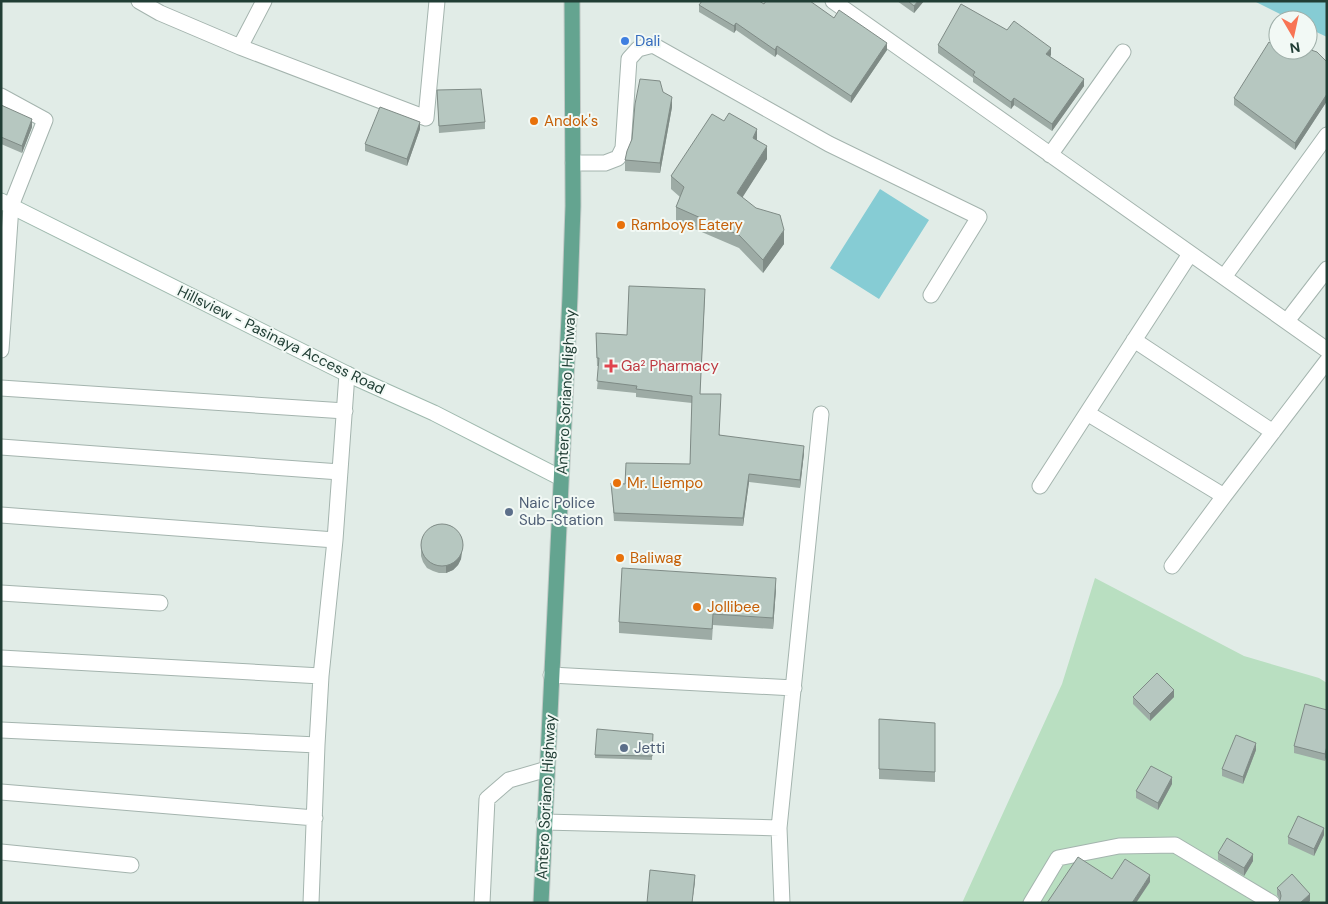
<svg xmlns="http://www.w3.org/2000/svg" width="1328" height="904" viewBox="0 0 1328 904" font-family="'DM Sans',sans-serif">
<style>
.green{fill:#b9dfc1}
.water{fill:#86ccd4}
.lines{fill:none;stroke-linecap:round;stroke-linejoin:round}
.street-casing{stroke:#a4b4ae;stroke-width:17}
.secondary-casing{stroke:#9fb9ae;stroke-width:17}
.primary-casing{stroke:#c1c9c6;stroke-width:17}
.street{stroke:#fff;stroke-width:15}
.secondary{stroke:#fff;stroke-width:15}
.primary{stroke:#64a490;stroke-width:15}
.wall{fill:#9daba5}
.shaded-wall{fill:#7f8b86}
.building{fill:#b6c7c0;stroke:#7f8b86}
.shop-dot{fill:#3f7fe0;stroke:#f2f9f5;stroke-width:2}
.food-dot{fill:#e8710a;stroke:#f2f9f5;stroke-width:2}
.health-dot{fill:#e0444e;stroke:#f2f9f5;stroke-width:2}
.service-dot{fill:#5c6f8a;stroke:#f2f9f5;stroke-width:2}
.labels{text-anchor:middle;stroke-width:4;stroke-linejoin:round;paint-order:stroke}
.shop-label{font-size:15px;fill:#366cbe;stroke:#f2f9f5;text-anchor:start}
.food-label{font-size:15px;fill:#c56008;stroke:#f2f9f5;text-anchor:start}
.street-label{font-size:15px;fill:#213e35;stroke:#f2f9f5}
.health-label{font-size:15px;fill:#be3a42;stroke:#f2f9f5;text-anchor:start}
.service-label{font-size:15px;fill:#4e5e75;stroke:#f2f9f5;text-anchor:start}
</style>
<rect width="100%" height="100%" fill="#e1ece7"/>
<path class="green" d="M1095,578L1244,656L1319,678L1327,683V903H962L1062,684Z"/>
<path class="water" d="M1254,1H1327V37L1308,28V20H1292Z
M880,189L929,220L879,299L830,268Z"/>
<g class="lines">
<defs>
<path id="street" d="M139,1L160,13L240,47L426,118L437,1
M833,1L1327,350
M240,47L264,1
M1,96L45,120L11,206L1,350
M1050,155L1123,52
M573,163H605L618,158L623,148L629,59L638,49L653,45L829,144L979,217L931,295
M1190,254L1087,413L1224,496L1327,361
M1224,277L1327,135
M1287,321L1327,269
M1134,340L1273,432
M1,388L345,411
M1,447L340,472
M1040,486L1087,413
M1,515L335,540
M1172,566L1224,496
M1,593L160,603
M1,658L321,676
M551,675L794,688
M1,730L317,745
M1,792L315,818
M544,822L779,828L782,903
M779,828L821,414
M1,852L131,865
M311,903L317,745L321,676L335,540L347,374
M482,903L487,799L509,780L547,769
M1031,903L1058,858L1119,846L1175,845L1272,903"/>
<path id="secondary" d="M1,201L347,374L434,413L561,478"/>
<path id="primary" d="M541,903L570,296L573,206L572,1"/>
</defs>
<use href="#street" class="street-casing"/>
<use href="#secondary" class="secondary-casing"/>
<use href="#primary" class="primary-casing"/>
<use href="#street" class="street"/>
<use href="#secondary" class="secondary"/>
<use href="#primary" class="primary"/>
</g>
<path class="wall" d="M897,1H924L914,13Z
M764,4L834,18L887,50L851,103L777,54L775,57L736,30L734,33L699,12V5Z
M938,45L1051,55L1050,56L1084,86L1052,131L1014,105L1011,109L973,82V78L938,53Z
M1285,56L1327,62V101L1295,150L1234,105V98Z
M437,90L485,122V129L439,133Z
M663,92L672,107L660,173L625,171V160Z
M1,105L32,127L22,153L1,144Z
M724,121L757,140L767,159L742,197L784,244L763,273L739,248L676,221V207L680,197L671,189V176Z
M420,129L407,166L365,151V144Z
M705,297L700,394L720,435L804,453L800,488L749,482L743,526L614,521L611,483L625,484L690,464L692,403L636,397V393L597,389L599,366H597L596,333L627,335Z
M421,542L462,553L461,559L458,565L453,570L446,573H439L433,571L427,568L423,562L421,556Z
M776,589L773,629L713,625L712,640L619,633V622Z
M1133,697H1174L1150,721L1133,704Z
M1327,710L1325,761L1294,753V746Z
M879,719L935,723V782L879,779Z
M653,734L652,760L595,758V755Z
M1256,750L1243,784L1222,776V769Z
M1172,784L1158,810L1136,798V791Z
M1324,835L1314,856L1288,844V837Z
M1218,853L1253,861L1244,876L1218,860Z
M1277,888L1310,901L1280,900L1277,895Z"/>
<path class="shaded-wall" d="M918,1H924L914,13V6Z
M736,23V30L734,33V26Z
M887,43V50L851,103V96Z
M777,46V54L775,57V50Z
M1051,48V55L1046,61V54Z
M1084,79V86L1052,131V124Z
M1327,94V101L1295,150V143Z
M672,97V107L660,173V163Z
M1014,98V105L1011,109V102Z
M32,119V127L22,153V146Z
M420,122V129L407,166V159Z
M757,129V143L753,138Z
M767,146V159L737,206V193Z
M784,230V244L763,273V260Z
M804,446V453L800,488V480Z
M749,474V482L743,526V518Z
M462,546L461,559L458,565L453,570L446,573V566Z
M776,578V589L773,629V618Z
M1174,690V697L1150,721V714Z
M1256,743V750L1243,784V777Z
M1327,746V754L1325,761V754Z
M1172,777V784L1158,810V803Z
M1324,828V835L1314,856V849Z
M1253,854V861L1244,876V868Z
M695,875V882L692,903Z
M1150,875V882L1136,903H1132Z
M1310,894V901L1308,903H1300Z"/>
<path class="building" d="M702,1H759L764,4L766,1H810L834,18L839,10L887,43L851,96L777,46L775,50L736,23L734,26L699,5Z
M908,1H918L914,6Z
M961,4L1007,30L1014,21L1051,48L1046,54L1084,79L1052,124L1014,98L1011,102L973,75L975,72L938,45Z
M1269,42L1285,56L1289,50H1308V49L1317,52L1327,62V94L1295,143L1234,98Z
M640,79L660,81L663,92L672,97L660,163L625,160L627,151L632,139L635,104Z
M481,89L485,122L439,126L437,90Z
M1,105L32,119L22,146L1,137Z
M380,107L420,122L407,159L365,144Z
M729,113L757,129L753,138L767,146L737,193L756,208L780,215L784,230L763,260L739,235L676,207L684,187L671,176L712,114L724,121Z
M629,286L705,289L700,394H721L719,435L804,446L800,480L749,474L743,518L614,513L611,483L625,484L626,463L690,464L692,396L636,389L637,386L597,381L599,358H597L596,333L627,335Z
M421 545a21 21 0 1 1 42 0a21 21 0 1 1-42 0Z
M622,568L776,578L773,618L713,614L712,629L619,622Z
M1157,673L1174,690L1150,714L1133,697Z
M1305,704L1327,710V746L1325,754L1294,746Z
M879,719L935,723V772L879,769Z
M597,729L653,734L652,756L595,755Z
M1236,735L1256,743L1243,777L1222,769Z
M1151,766L1172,777L1158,803L1136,791Z
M1298,816L1324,828L1314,849L1288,837Z
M1227,838L1253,854L1244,868L1218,853Z
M1078,857L1112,879L1125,859L1150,875L1132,903H1047Z
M650,870L695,875L692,903H647Z
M1292,874L1310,894L1300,903H1278L1280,900L1281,896L1280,891L1277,888Z"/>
<circle class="shop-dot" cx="625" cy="41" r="5"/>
<g class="food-dot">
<circle cx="534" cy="121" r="5"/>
<circle cx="621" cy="225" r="5"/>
<circle cx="617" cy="483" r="5"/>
<circle cx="620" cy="558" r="5"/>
<circle cx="697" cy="607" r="5"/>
</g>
<path class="health-dot" d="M608.5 358.5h5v5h5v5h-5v5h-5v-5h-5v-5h5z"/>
<g class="service-dot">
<circle cx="509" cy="512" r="5"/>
<circle cx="624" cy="748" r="5"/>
</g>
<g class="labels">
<g class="shop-label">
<text x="635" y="46">Dali</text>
</g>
<g class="food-label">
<text x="544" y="126">Andok's</text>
<text x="631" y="230">Ramboys Eatery</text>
<text x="627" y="488">Mr. Liempo</text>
<text x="630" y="563">Baliwag</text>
<text x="707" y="612">Jollibee</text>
</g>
<g class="street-label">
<text transform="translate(281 340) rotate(26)" y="5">Hillsview - Pasinaya Access Road</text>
<text transform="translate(566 392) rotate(-87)" y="5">Antero Soriano Highway</text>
<text transform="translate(546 797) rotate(-87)" y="5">Antero Soriano Highway</text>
</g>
<g class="health-label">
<text x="621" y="371">Ga² Pharmacy</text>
</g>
<g class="service-label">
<text x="519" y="508">Naic Police<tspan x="519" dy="17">Sub-Station</tspan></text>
<text x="634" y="753">Jetti</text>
</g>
</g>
<rect width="1328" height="904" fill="none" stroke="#213e35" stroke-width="5"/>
<g transform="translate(1293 35) rotate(171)"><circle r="24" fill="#f2f9f5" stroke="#9eaea8"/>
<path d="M0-4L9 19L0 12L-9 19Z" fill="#f87454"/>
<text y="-8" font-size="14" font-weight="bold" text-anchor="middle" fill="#213e35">N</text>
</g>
</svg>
